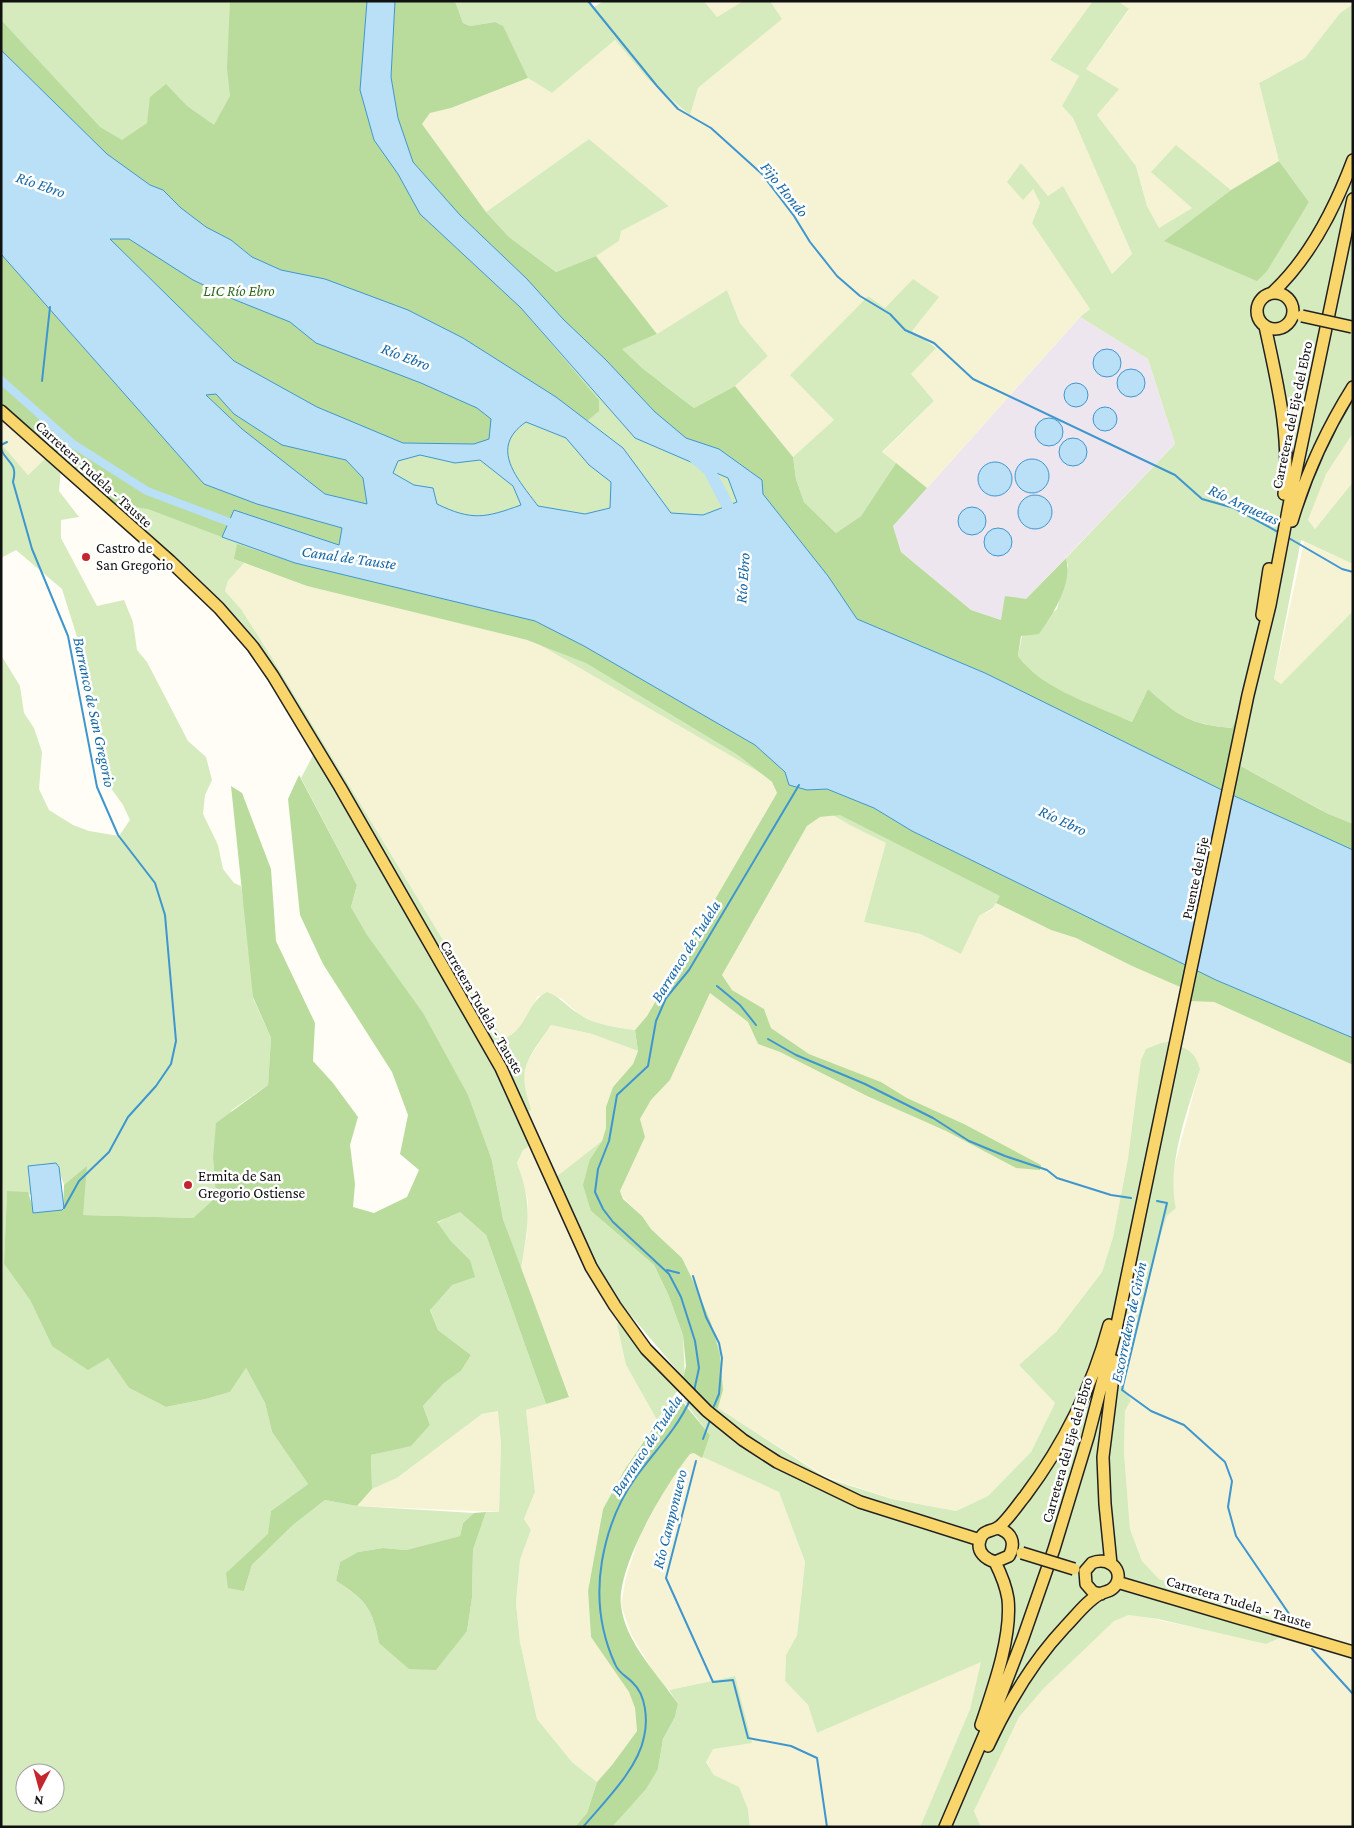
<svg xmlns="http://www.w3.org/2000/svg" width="1354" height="1828" viewBox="0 0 1354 1828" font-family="'Crimson Pro',serif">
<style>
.industrial{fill:#eee6ef}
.farmland{fill:#f6f3d4}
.green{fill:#d5ebbd;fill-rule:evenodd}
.forest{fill:#b9dc9c}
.water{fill:#b9e0f7;stroke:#3f96cf;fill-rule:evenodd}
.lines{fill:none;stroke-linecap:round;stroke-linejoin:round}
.stream{stroke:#3f96cf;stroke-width:2}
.canal{stroke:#b9e0f7;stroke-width:8}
.river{stroke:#b9e0f7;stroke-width:12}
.primary-casing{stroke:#222;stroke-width:14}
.primary{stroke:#f9d66b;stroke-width:11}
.primary-bridge-casing{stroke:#222;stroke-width:14;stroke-linecap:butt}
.primary-bridge{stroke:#f9d66b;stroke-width:11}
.poi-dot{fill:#c4262e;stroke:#fff;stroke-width:2}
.labels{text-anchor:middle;stroke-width:5;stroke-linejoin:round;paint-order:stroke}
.park-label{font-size:15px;font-style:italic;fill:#2f6b1f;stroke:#fff}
.street-label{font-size:15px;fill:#111;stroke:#fff}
.poi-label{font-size:15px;fill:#111;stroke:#fff;text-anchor:start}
.water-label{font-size:16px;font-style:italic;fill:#1768a6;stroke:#fff}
</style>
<rect width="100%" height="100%" fill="#fffdf5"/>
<path class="industrial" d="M1080,317L1148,359L1175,444L1026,599L1001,620L971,610L901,552L893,526Z"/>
<path class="farmland" d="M704,1H743L717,17Z
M770,1H1093L1050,60L1079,76L1062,106L1073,118L1132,254L1112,274L1063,187L1048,196L1020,163L1040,203L1032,223L1090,309L1080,317L927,488L882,453L934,401L910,374L912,331L938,297L885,308L868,296L791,374L835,421L793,457L735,386L768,356L740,323L727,290L657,334L596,256L619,241L620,231L669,206L589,139L486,212L422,124L430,113L451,108L528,78L552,93L615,40L647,78L698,88L781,19Z
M1118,1H1353V4L1340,13L1305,58L1259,83L1279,161L1231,190L1214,176L1192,208L1159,229L1147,206L1136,166L1097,115L1086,69L1129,10Z
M1,410L50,454L28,475L4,447L1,448Z
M1353,429V482L1315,529L1308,520L1322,479Z
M1304,542L1353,564V611L1281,684L1274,679Z
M244,563L307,586L527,640L586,663L738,755L772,782L777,793L647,1016L635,1030L598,1024L579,1014L561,998L538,996L515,1035L503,1039L272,658L241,609L225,591L228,581Z
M840,815L888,840L864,922L920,934L961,954L979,916L993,909L996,903L1051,930L1076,938L1132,966L1187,990L1188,1001L1214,1002L1353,1065V1827H981L974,1811L1017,1718L1031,1697L1113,1621L1131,1614L1266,1643L1284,1623L1221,1598L1159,1579L1142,1561L1130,1529L1124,1452L1125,1411L1131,1400L1123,1386L1161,1234L1167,1216L1176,1208L1172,1191L1174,1168L1200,1069L1128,1158L1113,1237L1102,1272L1056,1332L1019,1365L1055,1403L1031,1452L988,1496L956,1511L893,1499L826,1477L718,1408L723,1390L711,1323L697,1289L682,1258L651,1229L642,1216L623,1198L620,1191L645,1137L640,1119L651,1100L670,1080L710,993L748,1022L758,1044L780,1052L867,1096L946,1131L1016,1168L1000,1145L964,1124L907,1098L881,1082L809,1054L771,1028L764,1009L732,990L722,975L807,826L820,817Z
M551,1025L592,1034L638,1051L633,1064L613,1087L606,1107V1128L602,1141L552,1183L579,1245L626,1315V1365L657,1420L625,1469L603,1509L588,1591L591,1637L629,1692L635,1708L637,1731L612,1765L597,1782L572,1762L537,1719L520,1642L516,1603L520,1560L531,1530L524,1519L535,1492L526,1410L569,1396L521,1269L527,1234L528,1201L517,1163L523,1150L526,1093L523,1080L526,1063Z
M499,1411L501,1444L499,1512L357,1506L372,1489L397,1478L482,1414Z
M694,1453L779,1491L805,1562L797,1635L786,1655L785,1681L808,1705L817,1733L982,1661L970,1709L920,1827H750L748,1809L739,1788L714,1775L706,1761L712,1749L734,1676L669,1690L657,1678L631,1634L621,1605L626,1577L640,1535L670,1480L690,1454Z"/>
<path class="green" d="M1,1H416L415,130L489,226L624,348L657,334L727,290L740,323L768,356L735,386L694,408L659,381L911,629L1325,812L1239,765L1233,728C1191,725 1178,716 1148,689L1132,722C1095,705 1043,690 1018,656L1022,636L1057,609L1068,566L1066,558L1175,444L1148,359L1080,317L1090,309L1032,223L1040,203L1033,189L1023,200L1007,182L1021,163L1048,196L1063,186L1112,274L1132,254L1073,118L1062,106L1079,76L1050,60L1093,1H1118L1129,9L1086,69L1119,89L1097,115L1136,166L1147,206L1159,228L1192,208L1151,172L1176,145L1231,190L1165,241L1257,280L1309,202L1279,161L1259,83L1305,58L1340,13L1353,4V433L1326,474L1308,520L1315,529L1353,482V564L1301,540L1274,679L1281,684L1353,611V1061L999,898L993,908L979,916L961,954L920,934L864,922L886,843L850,825L530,639L234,559L244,563L228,581L225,591L241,609L272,658L503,1039C527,1031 526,1002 547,992C562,998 566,1006 579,1014C595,1025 615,1027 635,1030L638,1051L592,1034L551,1025C528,1060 516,1066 531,1109L525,1116L538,1140L523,1150L517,1163C533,1205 528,1226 521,1269L503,1219L492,1161L351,907L357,885L301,778L317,748L235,629L1,399Z
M455,1H590L594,7L604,1H704L717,17L743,1H770L782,19L698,88L690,115L647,78L615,40L552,93L528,78L502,26L495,22L470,26L463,23Z
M589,139L669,206L621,231L619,241L596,256L556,272L509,237L486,212Z
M913,279L939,297L912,331L936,348L911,374L934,401L882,452L896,463L861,516L836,533L804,502L796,479L793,457L834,420L790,375L868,296L885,308Z
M4,447L28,475L50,454L61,468L59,491L79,517L61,520V538L97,606L124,600L133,622L137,650L147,662L188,741L206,757L212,780L205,795L203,814L218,845L223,869L234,883L241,886L259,985L253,998L271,1038L268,1085L232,1110L213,1158L216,1197L193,1218L83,1215L66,1190L56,1163L32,1195L7,1191L4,1264L30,1300L52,1346L108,1358L129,1388L166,1407L206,1399L230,1392L246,1368L265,1403L272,1432L308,1484L271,1511L269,1534L227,1573L244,1591L252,1565L293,1525L325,1500L357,1506L474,1513L463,1523L460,1536L406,1550L383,1548L358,1552L340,1562L336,1581C366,1599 373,1610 379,1643L467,1631L472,1598L473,1550L486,1512H499L501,1444L498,1411L482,1414L397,1478L372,1489L371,1455L411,1445L430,1425L423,1406L444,1383L461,1371L471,1355L438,1330L430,1309L470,1260L451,1241L437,1223L459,1211L486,1235L546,1404L526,1410L535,1492L524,1519L531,1530L520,1560L516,1603L520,1642L537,1719L572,1762L597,1782L587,1813L575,1827H1V655L20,686L24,713L34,728L42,752L39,789L49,810L73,825L89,831L119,836L130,820L123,805L108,784L87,687L83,656L62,589L16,550L1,558V448ZM25,1773H55V1803H25Z
M1178,1040L1176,1045C1190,1049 1196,1055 1200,1069C1188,1110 1166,1166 1176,1208L1167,1216L1161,1234L1123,1386L1131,1400L1125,1411L1124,1452L1130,1529L1142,1561L1159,1579L1221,1598L1284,1623L1286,1635L1266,1644L1158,1619L1129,1615L1114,1621L1043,1689L1019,1717L974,1811L981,1827H920L970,1709L981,1662L817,1733L808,1705L785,1681L786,1655L797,1635L805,1562L779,1492L694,1453L710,1435L683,1400L707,1409L718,1408L826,1478L892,1499L956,1511L988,1496L1031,1452L1055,1403L1019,1365L1056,1332L1102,1272L1113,1237L1128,1158L1141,1060L1146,1049L1161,1043Z
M602,1141L590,1159L591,1211L654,1265L668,1294L683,1335L685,1380L657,1420L626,1365L617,1324L626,1315L658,1356L682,1376L623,1306L570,1220L551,1181Z
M735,1676L752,1743L713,1749L706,1762L714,1775L739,1787L748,1809L750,1827H612L658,1769L663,1739L675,1717L678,1704L669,1690Z"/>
<path class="forest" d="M230,1H367L360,90L374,140L398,174L420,214L521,308L599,400V411L587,421L556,397L463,338L408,310L325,279L281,270L252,257L231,240L206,227L181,208L163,190L150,185L107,154L1,50V20L100,127L122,140L147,123L150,97L166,84L187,106L214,125L230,96L227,68Z
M395,1H455L463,23L470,26L495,22L503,26L528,78L451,108L430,113L422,124L486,212L509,237L556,272L596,256L657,334L622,349L643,369L694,408L735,386L793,457L796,479L804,502L836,533L861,516L896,463L927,488L893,526L901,552L971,610L1001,620L1005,596L1026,599L1066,558C1073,584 1053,614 1039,634L1021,636L1018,656C1043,690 1094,704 1132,722L1148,689C1178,716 1191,725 1232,728L1237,717L1250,711L1239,765L1328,814L1353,824V850L1222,790L985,673L857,619L828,576L763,494L762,480L719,449L686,438L655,412L606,360L563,319L527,279L460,215L413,162L398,118L391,77Z
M1279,161L1309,202L1267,271L1257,281L1164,241L1231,190Z
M110,239H129L193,280L233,299L290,322L316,343L421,383L477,408L492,419L490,439L474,444L401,443L317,407L234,361Z
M1,254L204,484L257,504L342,528L340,545L234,510L222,537L148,509L103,502L1,410Z
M205,394H216L234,414L282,445L346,460L363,478L367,504L325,494L242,429Z
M237,544L295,563L535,621L584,646L755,745L807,790L827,789L874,808L912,831L1216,980L1353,1038V1065L1214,1002L1188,1001L1187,990L1132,966L1076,938L1051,930L996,903L1000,896L840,815L820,817L807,826L722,975L732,990L764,1009L771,1028L809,1054L881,1082L907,1098L964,1124L1041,1165L1040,1170L1016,1168L946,1131L867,1096L780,1052L758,1044L748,1022L710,993L670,1080L651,1100L640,1119L645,1137L620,1191L623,1199L642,1216L651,1229L682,1258L697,1289L711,1323L720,1354L723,1390L718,1408L708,1410L681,1388L686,1366L683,1335L668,1294L654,1265L591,1211L583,1185L590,1159L602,1141L606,1128V1107L613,1087L633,1064L638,1051L635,1030L647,1016L777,793L772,782L738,755L586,663L527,640L307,586L234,559Z
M299,775L357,885L351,907L367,935L423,1013L468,1095L492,1161L503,1219L569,1397L546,1404L486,1235L460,1212L437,1222L451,1241L470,1260L475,1277L452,1285L430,1310L438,1330L471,1355L461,1371L444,1383L423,1406L430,1425L411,1446L371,1455L372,1489L357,1506L325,1500L293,1525L252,1565L244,1591L228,1588L226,1573L268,1534L271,1511L308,1484L272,1432L265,1403L246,1368L230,1392L206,1399L166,1407L129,1388L108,1358L88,1370L52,1346L30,1300L4,1264L7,1191L28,1192L34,1211L63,1209L64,1185L87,1166L83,1215L193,1218L216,1197L213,1158L216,1123L268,1085L271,1038L253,997L231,786L242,793L271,869L276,941L315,1023L313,1061L333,1083L358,1117L350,1145L355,1184L353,1207L374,1213L407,1197L419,1170L400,1154L408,1115L392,1072L323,964L300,915L288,799Z
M676,1394L710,1435L702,1458L694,1453L690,1454C666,1484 616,1567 621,1606C626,1644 658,1674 678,1704L675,1717L663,1739L658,1769L646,1789L612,1827H575L587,1813L597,1782L612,1765L637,1731L635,1708L629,1692L591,1637L588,1591L603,1509L625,1469Z
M486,1512L473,1550L472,1598L467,1631L436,1670L409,1669L379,1643C373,1610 366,1599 336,1581L340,1562L358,1552L383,1548L406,1550L460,1536L463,1523L474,1513Z"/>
<path class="water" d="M367,1H395L391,77L398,118L413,162L460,215L527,279L563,319L606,360L655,412L686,438L719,449L762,480L763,494L828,576L857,619L985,673L1228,793L1353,850V1038L1216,980L912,831L874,808L827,789L807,790L789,785L785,772L755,745L584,646L535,621L295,563L222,537L234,510L339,545L342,528L257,504L204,484L1,254V50L107,154L150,185L163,190L181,208L206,227L231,240L252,257L281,270L325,279L408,310L463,338L556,397L623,448L671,513L703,515L737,502L728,478L635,438L521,308L420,214L398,174L374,140L360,90ZM110,239H129L193,280L233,299L290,322L316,343L421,383L477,408L491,419L489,439L474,444L403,443L317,407L234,361ZM216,394L234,414L282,445L346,460L363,478L367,504L325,494L242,429L206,395ZM526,422L566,438L589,465L611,482L610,508L585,514L538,506C518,479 488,448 526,422ZM420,455L455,463L480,460L513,486L521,505C485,518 472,521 437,504L433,488L414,485L393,473L398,461Z
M1093 363a14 14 0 1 1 28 0a14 14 0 1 1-28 0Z
M1117 383a14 14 0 1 1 28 0a14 14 0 1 1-28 0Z
M1064 395a12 12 0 1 1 24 0a12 12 0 1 1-24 0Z
M1093 419a12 12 0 1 1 24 0a12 12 0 1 1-24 0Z
M1035 432a14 14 0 1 1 28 0a14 14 0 1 1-28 0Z
M1059 452a14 14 0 1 1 28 0a14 14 0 1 1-28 0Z
M1015 476a17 17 0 1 1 34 0a17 17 0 1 1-34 0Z
M978 479a17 17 0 1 1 34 0a17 17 0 1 1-34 0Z
M1018 512a17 17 0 1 1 34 0a17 17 0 1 1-34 0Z
M958 521a14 14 0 1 1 28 0a14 14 0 1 1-28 0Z
M984 542a14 14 0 1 1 28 0a14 14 0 1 1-28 0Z
M56,1163L59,1167L64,1208L62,1210L33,1213L28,1166Z"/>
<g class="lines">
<path class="stream" d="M588,1L657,86L678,109L711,128L762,174L794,216L810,242L837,276L860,296L890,314L905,330L934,343L973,379L1175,475L1202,499L1234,508L1278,532
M42,381L50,307
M1,445L7,442
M1,449C7,464 18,462 13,482L32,549L68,636L97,787L118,835L155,883L165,915L176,1041L171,1064L156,1086L128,1117L109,1152L79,1181L64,1208
M1287,537L1342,569L1353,572
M717,986L740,1005L756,1025
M768,1039L796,1055L865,1084L933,1118L969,1141L1005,1156L1047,1170L1057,1178L1111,1195L1131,1198
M1157,1201L1167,1203L1122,1390L1151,1411L1184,1425L1225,1462L1232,1481L1228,1507L1236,1536L1296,1624
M667,1270L679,1273
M693,1276L706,1317L719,1343L722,1358L719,1394L714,1406
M694,1391L699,1368L695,1341L681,1297L669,1274L613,1222L603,1209L595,1192L598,1169L609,1141L617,1095L648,1066L656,1021L666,998L689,970L799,785
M703,1439L710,1420
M696,1461L666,1578L713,1682L733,1680L748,1738L791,1746L817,1758L827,1827
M1312,1649L1353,1694
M583,1827C604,1802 638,1769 644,1737C648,1720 646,1695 633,1683C627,1676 619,1674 615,1664C600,1631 596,1597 602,1561C607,1532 618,1502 636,1477C654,1452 677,1429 690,1400"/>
<path class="canal" d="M1,380L73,444L147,491L237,525"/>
<path class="river" d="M695,458L709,470L735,520"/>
<defs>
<path id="primary" d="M1272,293C1310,258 1335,208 1353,160
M1257 311a18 18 0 1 1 36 0a18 18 0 1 1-36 0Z
M1265,326C1277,382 1291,437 1284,494
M1,411L170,561L219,608L253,647L273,676L340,787L501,1068L591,1267L615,1306L646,1349L707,1411L743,1440L777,1462L860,1502L980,1540
M1292,521C1306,474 1326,430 1353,387
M1262,615L1269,569
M997,1528C1012,1532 1016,1543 1009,1556L995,1562C986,1559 976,1552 980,1540C983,1530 990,1532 997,1528C1005,1524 1019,1503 1025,1496C1064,1444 1092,1388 1109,1325
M1111,1564L1105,1504L1103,1457L1115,1361
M1117,1582L1353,1652
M981,1725C993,1689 1012,1637 1008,1599C1006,1586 1001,1574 995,1562
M988,1746C1008,1703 1032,1662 1065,1627C1075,1617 1089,1598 1102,1593C1109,1591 1113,1590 1117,1583C1123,1566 1105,1557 1092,1563L1085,1571L1086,1584L1093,1592L1101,1594
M945,1827L998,1703L1023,1638L1054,1549L1088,1437L1116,1329L1248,695L1270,605L1290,500L1353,199"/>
</defs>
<use href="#primary" class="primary-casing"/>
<use href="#primary" class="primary"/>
<defs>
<path id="primary-bridge" d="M1302,316L1352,327
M1022,1553L1074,1569"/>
</defs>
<use href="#primary-bridge" class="primary-bridge-casing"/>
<use href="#primary-bridge" class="primary-bridge"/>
</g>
<g class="poi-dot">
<circle cx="86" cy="557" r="5"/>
<circle cx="188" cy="1185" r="5"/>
</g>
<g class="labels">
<g class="park-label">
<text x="239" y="296">LIC Río Ebro</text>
</g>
<g class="street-label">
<text transform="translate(1292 415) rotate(-78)" y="5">Carretera del Eje del Ebro</text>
<text transform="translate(94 474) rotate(42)" y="5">Carretera Tudela - Tauste</text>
<text transform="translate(1195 878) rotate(-78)" y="5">Puente del Eje</text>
<text transform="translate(482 1007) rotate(60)" y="5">Carretera Tudela - Tauste</text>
<text transform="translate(1067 1450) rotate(-74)" y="5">Carretera del Eje del Ebro</text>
<text transform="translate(1239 1602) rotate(17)" y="5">Carretera Tudela - Tauste</text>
</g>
<g class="poi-label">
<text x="96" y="553">Castro de<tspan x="96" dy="17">San Gregorio</tspan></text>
<text x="198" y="1181">Ermita de San<tspan x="198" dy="17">Gregorio Ostiense</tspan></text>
</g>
<g class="water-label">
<text transform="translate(41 184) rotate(19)" y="6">Río Ebro</text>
<text transform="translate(785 189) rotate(51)" y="6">Fijo Hondo</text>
<text transform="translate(406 356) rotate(21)" y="6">Río Ebro</text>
<text transform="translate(1244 504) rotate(25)" y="6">Río Arquetas</text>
<text transform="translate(349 557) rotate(8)" y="6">Canal de Tauste</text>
<text transform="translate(742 578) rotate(-86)" y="6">Río Ebro</text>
<text transform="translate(95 712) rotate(78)" y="6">Barranco de San Gregorio</text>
<text transform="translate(1063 820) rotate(25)" y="6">Río Ebro</text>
<text transform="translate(685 951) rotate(-58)" y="6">Barranco de Tudela</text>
<text transform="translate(1128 1322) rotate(-78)" y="6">Escorredero de Girón</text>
<text transform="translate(646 1445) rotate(-57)" y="6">Barranco de Tudela</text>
<text transform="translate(669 1519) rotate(-76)" y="6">Río Camponuevo</text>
</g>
</g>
<rect width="1354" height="1828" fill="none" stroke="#111111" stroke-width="5"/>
<g transform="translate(40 1788) rotate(186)"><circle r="24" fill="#ffffff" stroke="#a0a0a0"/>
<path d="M0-4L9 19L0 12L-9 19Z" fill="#c4262e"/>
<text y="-8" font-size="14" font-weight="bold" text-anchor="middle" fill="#111111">N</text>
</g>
</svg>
